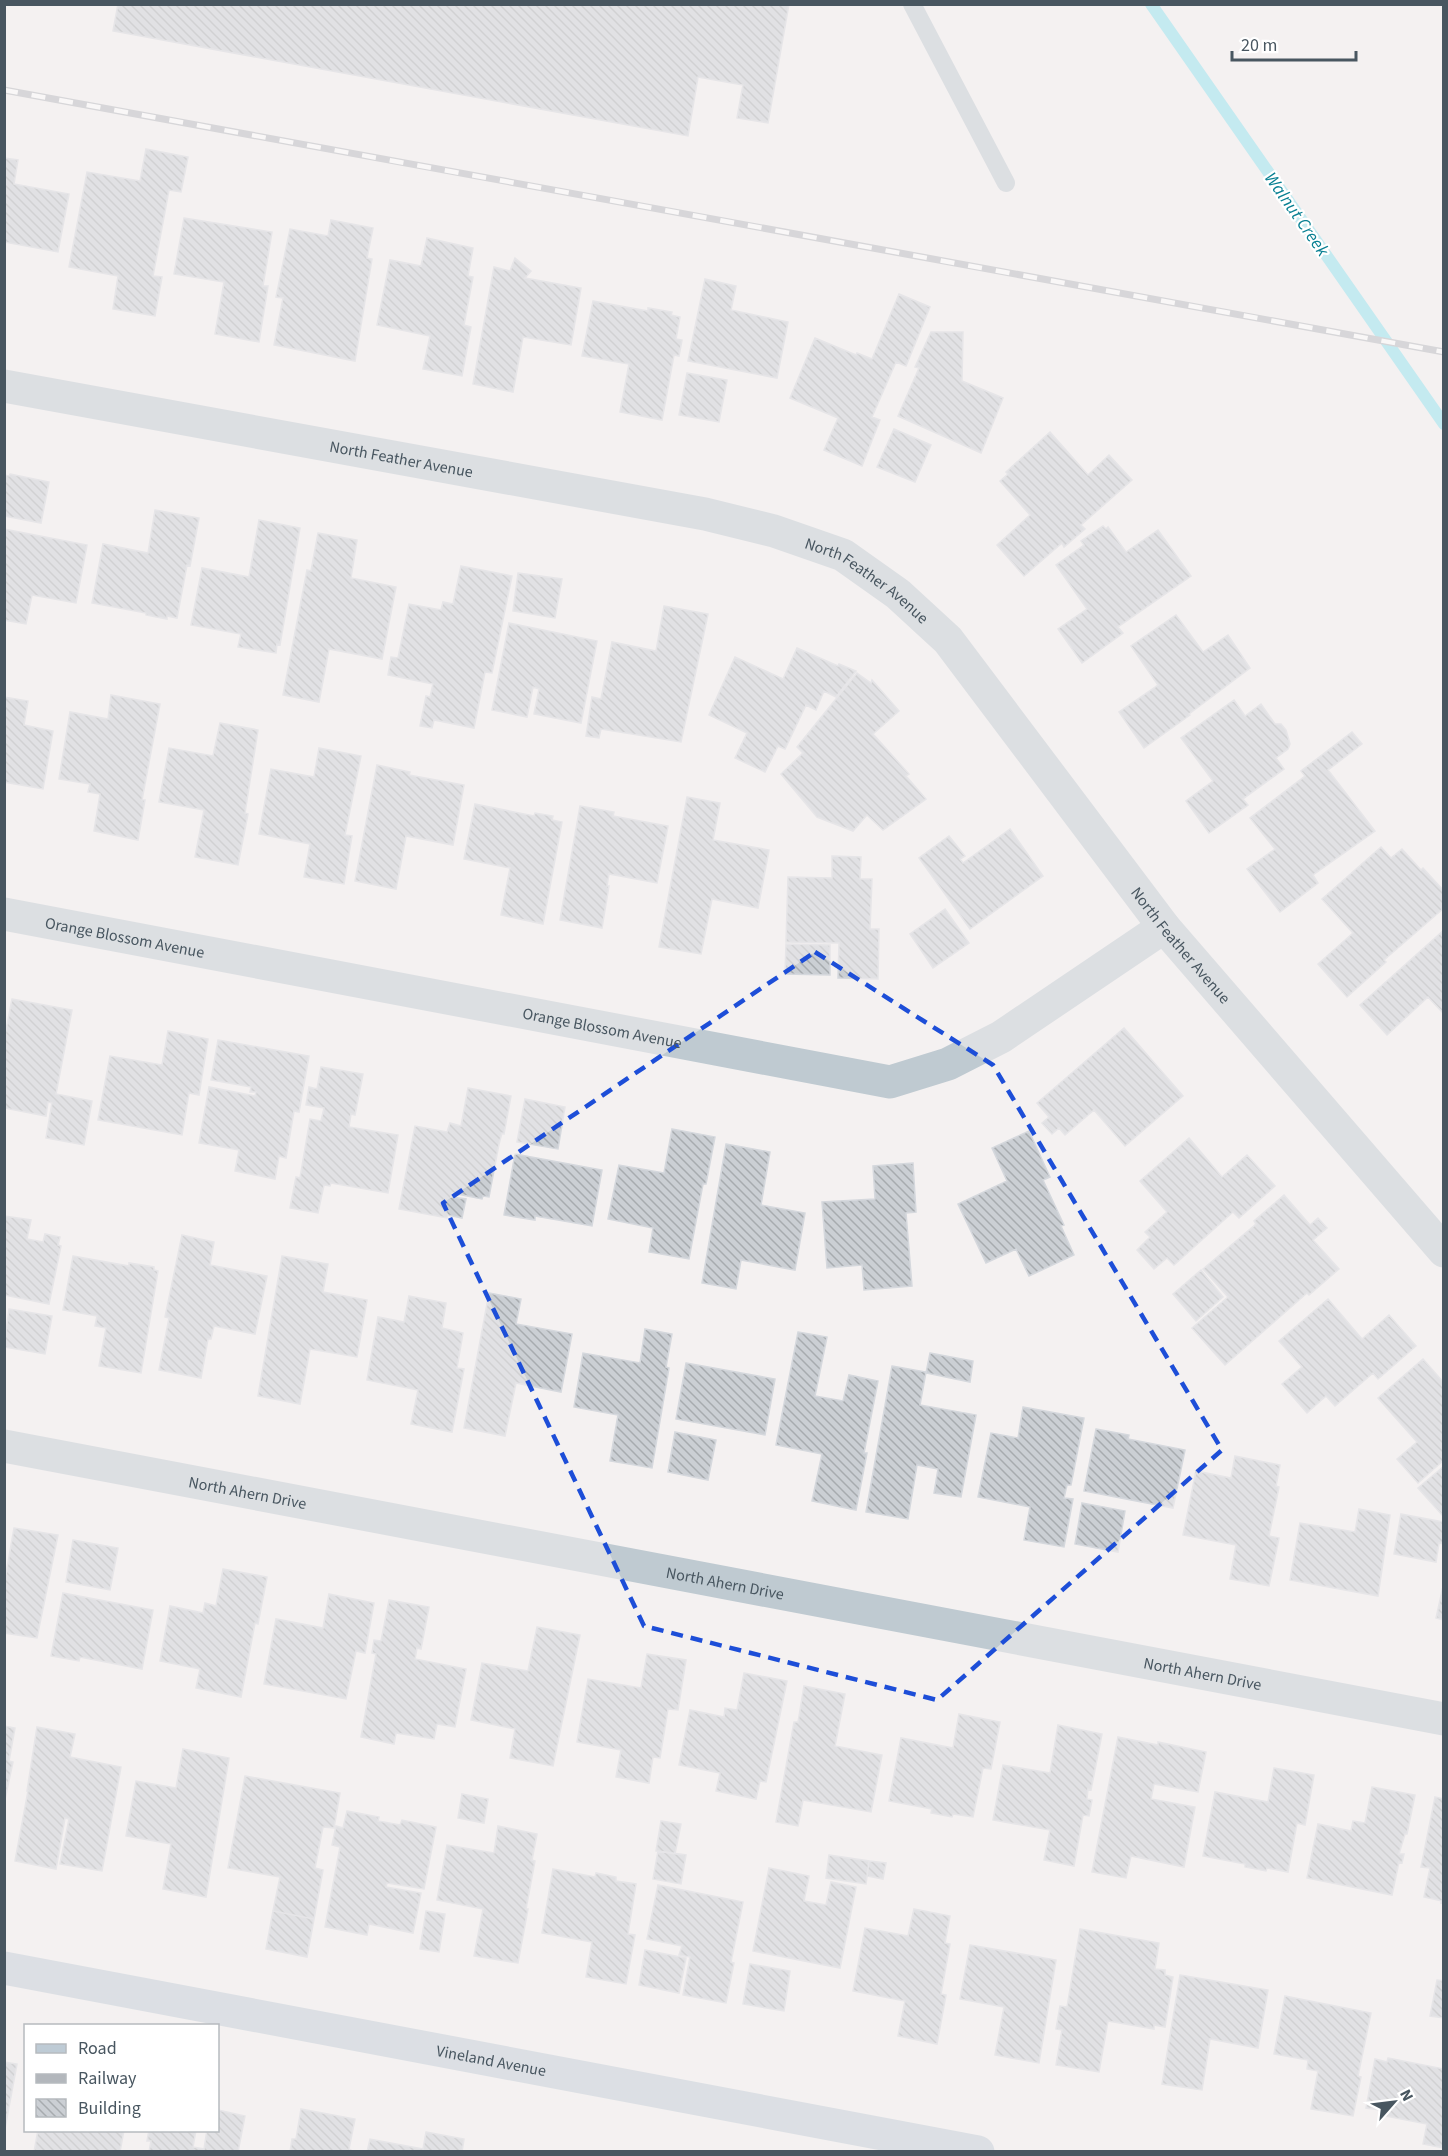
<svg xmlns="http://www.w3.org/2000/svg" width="1448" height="2156" viewBox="0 0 1448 2156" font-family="'Source Sans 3',sans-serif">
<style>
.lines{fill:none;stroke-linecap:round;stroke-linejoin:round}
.stream{stroke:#8be2f0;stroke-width:12}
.building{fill:url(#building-back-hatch);stroke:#d5d8dd;stroke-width:1.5}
.lane{stroke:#bfcad1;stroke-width:18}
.street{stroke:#bfcad1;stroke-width:33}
.secondary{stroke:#becbd5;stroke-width:33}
.rail-casing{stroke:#b3b7bc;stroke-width:7}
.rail{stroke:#fff;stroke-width:4.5;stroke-dasharray:14;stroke-linecap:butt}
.marked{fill:none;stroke:#1d4ed8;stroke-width:4.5;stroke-dasharray:12 8;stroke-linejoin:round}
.labels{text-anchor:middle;stroke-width:4.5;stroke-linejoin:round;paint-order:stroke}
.street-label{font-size:16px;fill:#485660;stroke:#fff}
.water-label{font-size:18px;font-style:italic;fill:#098093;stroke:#fff}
</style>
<defs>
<pattern id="building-back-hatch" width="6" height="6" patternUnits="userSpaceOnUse" patternTransform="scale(1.5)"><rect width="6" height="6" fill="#cbcfd4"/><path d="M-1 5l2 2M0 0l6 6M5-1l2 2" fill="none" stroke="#a7abaf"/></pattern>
</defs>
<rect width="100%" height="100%" fill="#f4f1f1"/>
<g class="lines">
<path class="stream" d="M1151,4L1444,424"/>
</g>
<path class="building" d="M118,4H789L768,123L737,118L743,85L698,77L688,136L113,31Z
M146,149L188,157L181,192L169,190L153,276L162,277L155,316L113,309L118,276L69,267L87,172L140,181Z
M4,158L18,160L14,184L69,194L58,252L4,242Z
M184,218L272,232L263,286H268L259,342L215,334L224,282L174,274Z
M331,220L373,228L367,258L372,259L355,361L274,345L283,298L276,297L290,229L328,236Z
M427,238L473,248L468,276L473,277L464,325L471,327L462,376L423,369L430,336L377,325L390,260L421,266Z
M515,258L531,271L525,278L581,288L571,345L523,337L513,392L473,384L494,267L510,271Z
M705,279L736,286L731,310L788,322L777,378L688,361Z
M899,294L930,307L906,366L896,362L872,417L880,420L862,466L824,450L838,418L790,398L815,338L856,355L857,353L872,359Z
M593,301L648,311V308L672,312L671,315L680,317L676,339L682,340L679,356L674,355L662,420L620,412L629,364L582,356Z
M931,332H963L962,381L1003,398L981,453L898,416L919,368L915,367Z
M687,373L727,380L719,422L679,415Z
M894,429L931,445L915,482L877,467Z
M1050,432L1088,475L1109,455L1132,480L1081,525L1085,529L1064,547L1062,543L1024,576L997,545L1030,515L1000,481L1008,474L1006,472Z
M10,474L49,482L41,523L4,516V475L9,476Z
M155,510L199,518L190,566L187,565L177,618L167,616V619L146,615V613L92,603L103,544L148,553Z
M259,520L300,528L280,645L277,644L276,653L238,647L241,634L191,625L202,568L249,577Z
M1103,526L1106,529L1108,527L1126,552L1158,530L1191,576L1118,627L1123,633L1082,663L1058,629L1087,609L1056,565L1084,545L1081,541Z
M4,529L87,545L76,603L32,595L26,624L4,620Z
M318,533L357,540L351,578L396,587L382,659L329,649L319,702L283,695L307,570L311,571Z
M461,566L512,576L492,673L485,672L474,728L434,720L432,728L420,726L426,696L430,697L433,684L388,675L391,657L398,658L409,604L441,610L443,602L453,604Z
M518,573L562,579L555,618L513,611Z
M664,606L708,614L681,742L601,729L599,738L586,736L592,697L601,699L612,642L656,651Z
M1176,615L1203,652L1228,635L1250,668L1189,714L1190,715L1144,748L1119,712L1158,685L1131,646Z
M509,623L597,641L581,723L534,714L539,689L533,687L527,717L492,710Z
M797,648L838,666L839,664L856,671L836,697L824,691L816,710L806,705L785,749L778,746L765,772L735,758L747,733L709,715L735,657L783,679Z
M857,673L871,683L872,680L899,711L873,734L909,774L906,776L926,799L883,830L867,815L853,831L817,817L781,774L803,753L797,747Z
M111,695L160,704L142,800H145L138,840L94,831L100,794L88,792L90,784L59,779L70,712L108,719Z
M4,697L28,701L24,725L53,731L43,789L4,782Z
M1234,700L1245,716L1261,704L1275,724H1281L1286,730L1290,744L1288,749L1276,758L1284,769L1243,799L1248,805L1209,833L1186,801L1213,781L1181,738Z
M220,723L258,730L245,813L248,814L238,865L195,857L204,810L159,802L169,748L213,756Z
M1352,732L1362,744L1328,770L1375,831L1313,875L1318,883L1280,912L1247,869L1275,849L1250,818L1305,776L1301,771Z
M319,748L361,756L345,835L352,836L344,884L304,877L310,844L259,834L271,769L314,777Z
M377,765L410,772L409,775L464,785L453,845L406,836L396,889L355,881Z
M687,797L720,803L713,840L769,850L758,908L712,899L701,954L659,947Z
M475,804L534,816L535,813L553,816L552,820L562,822L543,924L501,915L510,868L464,859Z
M580,806L614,812L613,816L668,826L657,883L609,874L607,886H609L602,928L560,920Z
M1010,829L1043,876L970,929L919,858L949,836L965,856L960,859L963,863Z
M1381,847L1391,858L1402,849L1421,870L1423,868L1444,891V908L1384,960L1386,962L1347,997L1318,964L1353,933L1322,899Z
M832,856L861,857L860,879H872L870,929H879L878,979L838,978L839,943L786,942L788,877L832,878Z
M945,909L969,943L933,968L910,934Z
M1444,930V1014L1428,997L1387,1035L1360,1005Z
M786,944L830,945V975L785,974Z
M12,999L72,1010L56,1094L92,1101L84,1145L46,1138L52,1103L48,1102L46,1116L4,1108V1040Z
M1124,1028L1183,1096L1125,1146L1094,1110L1065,1135L1059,1128L1052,1134L1042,1123L1049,1117L1037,1103Z
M168,1031L208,1039L199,1095L189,1093L182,1135L98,1120L110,1056L162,1065Z
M218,1040L309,1056L299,1112L294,1111L286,1158L279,1156L275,1179L235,1171L239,1150L199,1143L209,1087L255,1096L256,1092H250L251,1087L211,1080Z
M321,1067L363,1074L355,1115L351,1114L349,1127L398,1135L388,1193L331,1183L330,1186L324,1185L318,1213L290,1208L296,1177L300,1178L310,1119L321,1121L324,1108L306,1105L309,1087L317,1089Z
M468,1088L511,1096L504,1134L502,1133L499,1144L489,1197L483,1196L482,1199L452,1193L451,1197L466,1199L462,1218L448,1215L447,1218L399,1209L415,1126L447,1132L450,1123L461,1126Z
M525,1099L565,1107L558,1149L517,1142Z
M672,1129L715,1137L706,1184H703L689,1259L649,1252L653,1228L608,1219L619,1165L664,1173Z
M1029,1131L1050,1177L1043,1180L1064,1225L1061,1226L1074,1255L1029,1276L1016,1249L986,1263L958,1204L1007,1181L992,1148Z
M1189,1138L1222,1177L1247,1155L1275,1186L1239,1218L1233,1212L1174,1265L1167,1258L1154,1269L1137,1250L1150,1237L1145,1232L1167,1212L1140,1181Z
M726,1144L770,1152L761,1205L805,1213L795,1270L741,1260L736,1289L702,1283Z
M515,1154L602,1170L592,1226L535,1216V1220L504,1215Z
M913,1163L916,1212L906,1213L912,1286L864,1290L862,1265L827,1268L822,1202L875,1199L873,1166Z
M1284,1195L1310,1225L1318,1218L1327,1228L1313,1240L1339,1269L1309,1295L1307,1293L1225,1365L1192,1328L1228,1297L1203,1269L1256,1224L1254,1221Z
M4,1216L31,1220L27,1239L43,1242L45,1234L60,1237L58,1245L61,1246L49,1304L4,1295Z
M182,1235L214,1242L210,1265L267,1276L255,1334L214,1326L211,1339H208L201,1378L159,1370L169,1318L165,1317Z
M73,1256L129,1266V1263L154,1267V1270L158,1271L141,1373L99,1366L106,1328L95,1326L97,1316L63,1310Z
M282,1256L328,1264L323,1292L367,1300L357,1357L310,1349L300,1404L258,1396Z
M1201,1270L1223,1297L1196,1321L1173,1294Z
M489,1293L521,1299L516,1324L572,1334L561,1392L516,1383L505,1436L464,1428Z
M409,1296L446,1303L442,1328L463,1333L457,1368L464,1369L452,1432L411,1424L418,1390L367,1380L378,1317L404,1322Z
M1328,1299L1362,1339L1389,1315L1416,1346L1378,1379L1373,1373L1335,1406L1326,1396L1307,1413L1282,1384L1302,1367L1279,1341Z
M9,1309L52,1316L45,1354L4,1347Z
M645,1329L672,1334L666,1367L669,1368L652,1468L610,1461L618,1415L574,1407L583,1353L640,1363Z
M798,1332L827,1337L815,1396L843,1401L849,1375L878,1381L864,1453H867L856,1510L812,1501L822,1454L776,1445Z
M930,1353L973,1361L970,1382L926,1373Z
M1423,1359L1444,1383V1460L1418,1483L1397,1459L1417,1442L1378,1398Z
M686,1363L775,1379L765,1435L676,1419Z
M892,1366L926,1372L920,1405L976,1415L961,1497L934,1493L938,1469L917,1465L908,1519L866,1512Z
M1023,1407L1084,1418L1071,1485H1067L1064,1498L1073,1499L1064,1547L1024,1540L1030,1507L978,1497L991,1433L1018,1438Z
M1096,1429L1129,1435L1128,1439L1185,1450L1173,1508L1084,1491Z
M675,1432L716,1440L708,1480L668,1472Z
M1235,1456L1280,1465L1276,1486L1279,1487L1269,1536L1279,1538L1269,1586L1230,1579L1236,1545L1183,1535L1196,1471L1231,1478Z
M1444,1466V1517L1418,1488Z
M1082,1503L1125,1511L1118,1552L1075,1544Z
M1359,1509L1390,1515L1378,1596L1290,1580L1300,1523L1355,1532Z
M1401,1514L1443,1522L1444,1544L1439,1543L1436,1562L1394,1554Z
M14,1528L58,1535L37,1638L4,1633V1574H6Z
M73,1540L118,1548L110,1590L66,1582Z
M223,1569L267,1577L258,1624L255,1623L241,1697L196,1688L200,1669L160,1661L170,1606L203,1613L205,1603L216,1606Z
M1444,1582V1620L1436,1618Z
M63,1593L153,1610L142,1669L80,1657L79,1661L51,1656Z
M329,1594L374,1603L365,1653L356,1651L346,1699L264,1684L276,1619L323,1628Z
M389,1600L429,1607L421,1649L417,1648L415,1659L466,1669L455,1727L437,1724L434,1739L396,1733L394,1744L361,1737L376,1654L372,1653L374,1640L381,1641Z
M537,1627L580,1635L553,1766L510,1758L515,1729L471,1720L482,1663L528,1671Z
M647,1654L686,1660L678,1710L668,1709L660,1758L653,1757L649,1783L616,1777L621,1750L577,1742L588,1679L641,1688Z
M744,1673L787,1681L766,1782L760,1781L756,1799L716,1791L720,1773L679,1765L690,1710L724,1717L725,1708L737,1710Z
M804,1686L845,1694L835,1746L882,1755L871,1812L803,1800L798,1826L776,1822L794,1722H798Z
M959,1714L1000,1722L991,1769L983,1768L973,1817L953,1814L952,1817L931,1813L932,1809L889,1801L901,1738L953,1748Z
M1058,1725L1102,1734L1091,1790L1088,1789L1087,1799L1092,1800L1089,1816L1083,1815L1074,1866L1044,1860L1050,1830L993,1820L1003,1765L1050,1773Z
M4,1726L15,1728L9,1761L13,1762L4,1804Z
M37,1727L75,1734L70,1757L121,1767L102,1871L60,1864L69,1819L65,1818L56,1869L15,1861L28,1791H27Z
M1118,1737L1158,1745V1742L1206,1752L1198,1792L1154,1784L1151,1799L1195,1807L1184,1867L1131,1856L1126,1878L1092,1872Z
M183,1749L229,1758L206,1897L163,1889L171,1844L126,1836L136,1781L176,1788Z
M1274,1768L1314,1775L1305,1825L1297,1823L1288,1872L1267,1868L1266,1871L1245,1867V1864L1203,1856L1215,1792L1268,1802Z
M245,1776L340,1793L334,1828L323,1827L315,1868L323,1870L314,1919L273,1911L280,1877L228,1868Z
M1372,1787L1415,1795L1407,1834H1405L1399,1854H1404L1402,1863L1399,1862L1392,1895L1307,1878L1318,1824L1351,1831L1353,1821L1365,1823Z
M462,1794L488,1799L484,1823L458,1818Z
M1435,1797L1444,1799V1904L1441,1903L1442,1901L1424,1897L1430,1868L1421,1867Z
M347,1811L379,1817L378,1821L400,1825L402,1820L436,1827L424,1889L387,1883L386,1887L421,1893L413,1933L369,1924L367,1935L325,1927L340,1847L332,1845L336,1826L343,1828Z
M661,1821L681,1824L675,1854L656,1851Z
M498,1826L537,1834L532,1860L535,1861L526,1909H528L518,1963L474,1956L483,1909L437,1900L447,1845L494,1853Z
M658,1851L686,1855L681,1884L653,1879Z
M829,1855L869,1861L866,1884L826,1878Z
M869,1861L886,1863L883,1879L867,1876Z
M769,1868L809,1876L804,1901L826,1905L831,1882L856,1887L840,1968L753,1951Z
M553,1869L595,1877L596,1873L616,1877V1881L636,1884L628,1934L635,1935L626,1984L586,1977L592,1942L542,1933Z
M658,1885L743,1902L731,1962L734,1963L726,2003L683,1995L690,1957L679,1955L682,1946L647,1939Z
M914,1909L950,1916L945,1943L950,1944L941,1994L946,1995L937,2044L898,2036L905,2001L853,1991L865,1928L908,1936Z
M273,1911L314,1919L307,1957L266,1949Z
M426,1911L445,1914L439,1952L420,1949Z
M1080,1929L1159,1943L1155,1969L1165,1970V1975L1173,1977L1165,2027L1154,2025V2029L1108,2021L1099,2072L1056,2065L1062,2030L1056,2029L1060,2006L1067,2007Z
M970,1945L1056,1960L1039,2063L995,2055L1004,2007L960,1999Z
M645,1950L686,1958L679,1993L639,1985Z
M750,1964L790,1971L784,2011L743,2004Z
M1180,1975L1268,1990L1258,2048L1210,2039L1202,2090L1162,2084Z
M1437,1980L1444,1981V2018L1430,2016Z
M1285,1996L1371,2013L1358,2076L1361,2077L1353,2116L1311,2109L1318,2071L1307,2069L1308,2060L1274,2054Z
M1388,2058L1444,2069V2148L1423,2144L1427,2124L1380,2115V2110L1366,2108L1375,2059L1387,2062Z
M4,2062L17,2064L4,2134Z
M301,2109L355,2119L349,2149L354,2152H290L292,2139H296Z
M218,2110L245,2116L238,2152H149L151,2141H147L149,2130H196L193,2147L204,2149L207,2130H218Z
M38,2130H124L120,2152H34Z
M426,2132L464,2139L462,2152H367L370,2139L423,2149Z"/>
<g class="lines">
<path class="lane" d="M912,4L1006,183"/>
<g class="street">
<path id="s1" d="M4,386L705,514L774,531L843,555L898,594L948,640L1164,927L1444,1251"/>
<path id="s2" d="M4,914L890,1082L948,1064L1001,1037L1164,927"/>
<path id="s3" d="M4,1446L1444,1719"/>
</g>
<path class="secondary" id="s4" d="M4,1968L978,2152"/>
<defs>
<path id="rail" d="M4,90L1444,352"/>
</defs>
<use href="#rail" class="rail-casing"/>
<use href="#rail" class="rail"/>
</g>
<path d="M0 0H1448V2156H0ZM815,952L993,1065L1222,1450L937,1700L644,1626L443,1203Z" fill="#f4f1f1" fill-opacity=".55" fill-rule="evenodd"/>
<path class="marked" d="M815,952L993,1065L1222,1450L937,1700L644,1626L443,1203Z"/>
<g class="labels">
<g class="street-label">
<text dy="6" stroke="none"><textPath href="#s1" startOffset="404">North Feather Avenue</textPath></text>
<text dy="6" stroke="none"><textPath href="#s1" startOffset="890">North Feather Avenue</textPath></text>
<text dy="6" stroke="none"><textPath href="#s2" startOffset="123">Orange Blossom Avenue</textPath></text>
<text dy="6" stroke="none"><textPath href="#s1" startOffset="1376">North Feather Avenue</textPath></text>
<text dy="6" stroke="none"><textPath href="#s2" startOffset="609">Orange Blossom Avenue</textPath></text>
<text dy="6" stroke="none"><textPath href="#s3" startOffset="248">North Ahern Drive</textPath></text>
<text dy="6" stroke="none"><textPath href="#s3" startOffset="734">North Ahern Drive</textPath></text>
<text dy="6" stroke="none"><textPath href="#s3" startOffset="1220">North Ahern Drive</textPath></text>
<text dy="6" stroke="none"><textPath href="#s4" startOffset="496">Vineland Avenue</textPath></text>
</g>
<g class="water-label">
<text transform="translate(1297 214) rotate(55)" y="6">Walnut Creek</text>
</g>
</g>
<rect width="1448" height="2156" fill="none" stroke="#485660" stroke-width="12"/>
<rect x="24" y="2024" width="195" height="108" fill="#ffffff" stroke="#b6bbbf" stroke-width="1.5"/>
<rect x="36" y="2044" width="30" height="9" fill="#becbd5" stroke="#b6bbbf" stroke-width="1.5"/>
<text x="78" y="2054" font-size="18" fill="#485660">Road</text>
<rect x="36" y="2074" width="30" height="9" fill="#b3b7bc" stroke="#b6bbbf" stroke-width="1.5"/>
<text x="78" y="2084" font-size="18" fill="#485660">Railway</text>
<rect x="36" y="2099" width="30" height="18" fill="url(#building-back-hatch)" stroke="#b6bbbf" stroke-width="1.5"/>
<text x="78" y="2114" font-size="18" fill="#485660">Building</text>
<g transform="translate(1394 2102) rotate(62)" stroke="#ffffff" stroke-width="4.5" paint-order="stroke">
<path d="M0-4.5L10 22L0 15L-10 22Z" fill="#485660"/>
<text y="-9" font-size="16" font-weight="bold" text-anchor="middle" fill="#485660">N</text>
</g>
<path d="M1232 51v9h124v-9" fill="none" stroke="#485660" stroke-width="3"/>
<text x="1241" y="51" font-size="18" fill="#485660" stroke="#ffffff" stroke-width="4.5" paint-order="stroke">20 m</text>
</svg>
